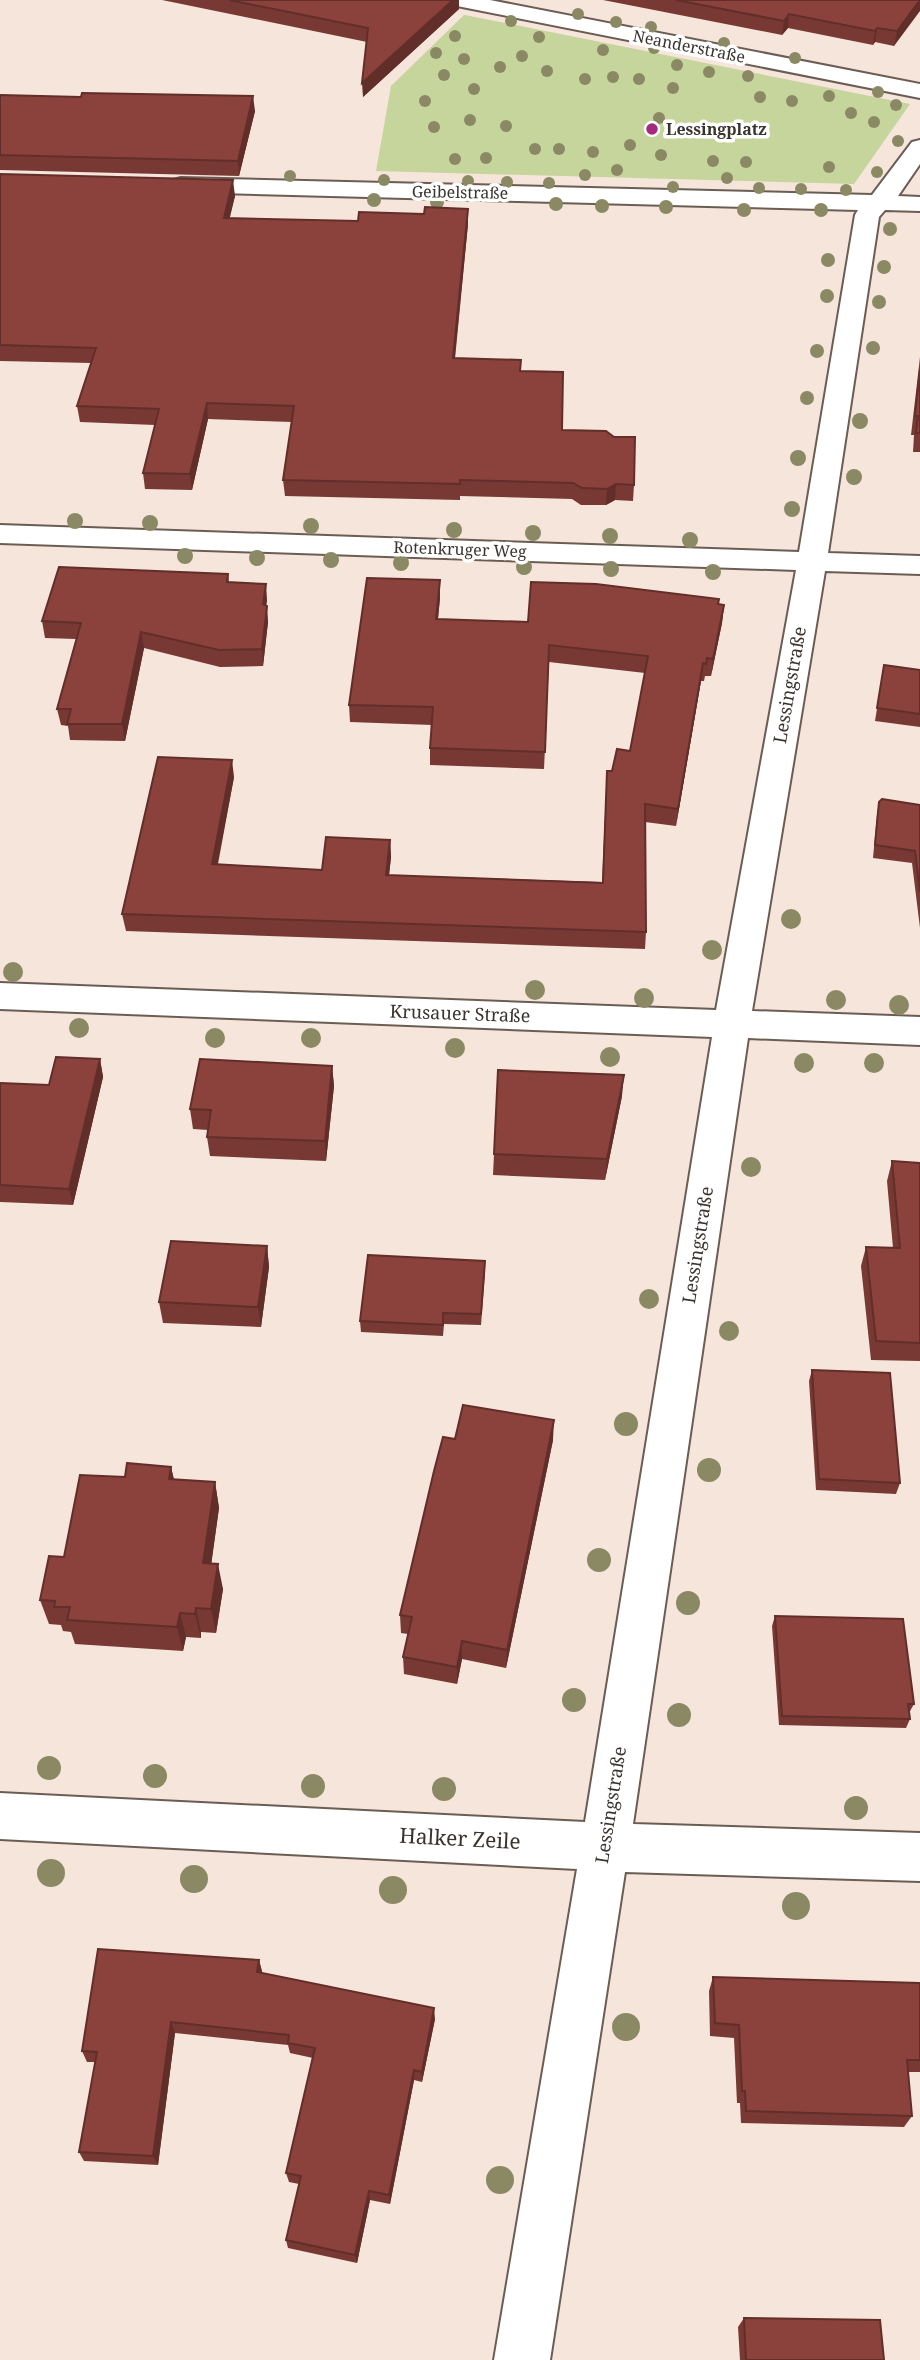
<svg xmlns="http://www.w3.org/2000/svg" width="920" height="2360" viewBox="0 0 920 2360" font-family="'Noto Serif',serif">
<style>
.green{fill:#c5d59c}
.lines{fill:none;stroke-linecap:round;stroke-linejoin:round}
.street-casing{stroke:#6b5d54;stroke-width:4}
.street{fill:#fff;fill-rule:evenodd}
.tree{fill:#8a8964}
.wall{fill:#783934}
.shaded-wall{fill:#622e2a}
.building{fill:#8c423c;stroke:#622e2a;stroke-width:2}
.poi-dot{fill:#a5297d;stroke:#fff;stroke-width:2.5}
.labels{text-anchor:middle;stroke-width:7;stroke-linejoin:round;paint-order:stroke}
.far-street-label{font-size:16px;fill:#3a3430;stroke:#fff}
.far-poi-label{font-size:16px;font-weight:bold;fill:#3a3430;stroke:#fff;text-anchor:start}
.street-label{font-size:18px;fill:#3a3430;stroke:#fff}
.near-street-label{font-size:21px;fill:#3a3430;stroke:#fff}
</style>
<rect width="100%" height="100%" fill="#f6e5da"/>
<path class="green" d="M464,15H465L910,104L854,184L376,171L391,86Z"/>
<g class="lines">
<defs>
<path id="street" d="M446,0H490L920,84V98L457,6L449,5Z
M920,140V164L898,196L920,197V211L885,210L879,217L828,553L920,556V574L825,571L752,1011L920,1017V1045L748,1038L633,1824L920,1833V1881L625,1872L550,2360H494L577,1869L0,1839V1793L585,1822L712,1037L0,1009V983L716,1010L796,570L0,543V525L799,552L855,215L858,210L181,192L173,190L169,185L173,180L181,178L872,195L912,142Z"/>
</defs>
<use href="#street" class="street-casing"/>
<use href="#street" class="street"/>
</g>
<g class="tree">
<circle cx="578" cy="14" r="6"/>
<circle cx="511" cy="21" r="6"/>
<circle cx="616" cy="22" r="6"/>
<circle cx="651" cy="27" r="6"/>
<circle cx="455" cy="36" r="6"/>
<circle cx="539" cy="37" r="6"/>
<circle cx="724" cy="43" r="6"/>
<circle cx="654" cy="48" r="6"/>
<circle cx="603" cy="50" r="6"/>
<circle cx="436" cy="53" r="6"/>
<circle cx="522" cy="56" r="6"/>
<circle cx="795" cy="58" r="6"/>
<circle cx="464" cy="59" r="6"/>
<circle cx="677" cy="65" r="6"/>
<circle cx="500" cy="67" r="6"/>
<circle cx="547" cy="71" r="6"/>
<circle cx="709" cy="72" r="6"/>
<circle cx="444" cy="75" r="6"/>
<circle cx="748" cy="76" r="6"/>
<circle cx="613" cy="77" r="6"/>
<circle cx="585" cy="79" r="6"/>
<circle cx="639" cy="79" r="6"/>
<circle cx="673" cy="88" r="6"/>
<circle cx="474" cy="89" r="6"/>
<circle cx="878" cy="92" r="6"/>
<circle cx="829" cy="96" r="6"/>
<circle cx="760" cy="97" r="6"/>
<circle cx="425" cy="101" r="6"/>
<circle cx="792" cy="101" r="6"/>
<circle cx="896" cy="105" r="6"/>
<circle cx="851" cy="113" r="6"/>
<circle cx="659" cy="118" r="6"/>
<circle cx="470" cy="120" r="6"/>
<circle cx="874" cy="122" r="6"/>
<circle cx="506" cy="126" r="6"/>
<circle cx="434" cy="127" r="6"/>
<circle cx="898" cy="141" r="6"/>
<circle cx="630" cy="145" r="6"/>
<circle cx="535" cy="149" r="6"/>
<circle cx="559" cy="149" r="6"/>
<circle cx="593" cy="152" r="6"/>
<circle cx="661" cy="155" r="6"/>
<circle cx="486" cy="158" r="6"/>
<circle cx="455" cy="159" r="6"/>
<circle cx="713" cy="161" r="6"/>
<circle cx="746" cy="162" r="6"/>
<circle cx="829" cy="167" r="6"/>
<circle cx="617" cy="170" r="6"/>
<circle cx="877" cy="172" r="6"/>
<circle cx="585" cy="175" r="6"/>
<circle cx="290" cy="176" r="6"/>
<circle cx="727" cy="178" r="6"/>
<circle cx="384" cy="180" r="6"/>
<circle cx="468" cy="181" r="6"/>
<circle cx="507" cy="182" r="6"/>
<circle cx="549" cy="183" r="6"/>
<circle cx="673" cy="187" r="6"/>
<circle cx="759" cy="188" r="6"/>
<circle cx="801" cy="189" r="6"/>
<circle cx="846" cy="190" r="6"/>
<circle cx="374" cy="200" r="7"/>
<circle cx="437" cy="202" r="7"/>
<circle cx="556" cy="204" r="7"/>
<circle cx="602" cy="206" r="7"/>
<circle cx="666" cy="207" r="7"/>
<circle cx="744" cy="210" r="7"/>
<circle cx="821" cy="210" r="7"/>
<circle cx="890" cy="229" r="7"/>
<circle cx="828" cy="260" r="7"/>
<circle cx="884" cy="267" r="7"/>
<circle cx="827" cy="296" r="7"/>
<circle cx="879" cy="302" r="7"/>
<circle cx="873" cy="348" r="7"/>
<circle cx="817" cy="351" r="7"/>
<circle cx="807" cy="398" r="7"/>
<circle cx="860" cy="421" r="8"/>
<circle cx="798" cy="458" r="8"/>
<circle cx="854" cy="477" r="8"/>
<circle cx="792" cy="509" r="8"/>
<circle cx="75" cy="521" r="8"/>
<circle cx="150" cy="523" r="8"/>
<circle cx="311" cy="526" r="8"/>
<circle cx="454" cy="530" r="8"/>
<circle cx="533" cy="533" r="8"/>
<circle cx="610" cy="536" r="8"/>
<circle cx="690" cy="540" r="8"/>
<circle cx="185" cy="556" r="8"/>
<circle cx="257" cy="558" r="8"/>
<circle cx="331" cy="560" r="8"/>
<circle cx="401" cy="563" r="8"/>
<circle cx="524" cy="567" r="8"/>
<circle cx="611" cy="569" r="8"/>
<circle cx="713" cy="572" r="8"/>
<circle cx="791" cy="919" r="10"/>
<circle cx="712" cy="950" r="10"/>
<circle cx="13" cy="972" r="10"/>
<circle cx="535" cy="990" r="10"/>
<circle cx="644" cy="998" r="10"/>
<circle cx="836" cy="1000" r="10"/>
<circle cx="899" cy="1005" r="10"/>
<circle cx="79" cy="1028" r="10"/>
<circle cx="215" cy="1038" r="10"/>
<circle cx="311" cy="1038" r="10"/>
<circle cx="455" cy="1048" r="10"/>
<circle cx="610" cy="1057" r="10"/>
<circle cx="804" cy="1063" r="10"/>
<circle cx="874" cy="1063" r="10"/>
<circle cx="751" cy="1167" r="10"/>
<circle cx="649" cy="1299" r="10"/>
<circle cx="729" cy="1331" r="10"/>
<circle cx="626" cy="1424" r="12"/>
<circle cx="709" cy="1470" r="12"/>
<circle cx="599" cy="1560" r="12"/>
<circle cx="688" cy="1603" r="12"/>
<circle cx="574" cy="1700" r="12"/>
<circle cx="679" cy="1715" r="12"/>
<circle cx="49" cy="1768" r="12"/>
<circle cx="155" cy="1776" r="12"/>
<circle cx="313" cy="1786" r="12"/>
<circle cx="444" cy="1789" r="12"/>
<circle cx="856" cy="1808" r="12"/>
<circle cx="51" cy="1873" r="14"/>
<circle cx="194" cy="1879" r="14"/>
<circle cx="393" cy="1890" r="14"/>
<circle cx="796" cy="1906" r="14"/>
<circle cx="626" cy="2027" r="14"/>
<circle cx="500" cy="2180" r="14"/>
</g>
<path class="wall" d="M162,0H459V9L363,97L367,42Z
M603,0H920L894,46L875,42L873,45L788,28L782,35Z
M0,95L255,111L239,176L0,170Z
M0,174L235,196L229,218L468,224L455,359L520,371L562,430L634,485L633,501L615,500L606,505H581L572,499L460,496V500L285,496L283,480L292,422L208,419L192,490L145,489L143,473L155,425L80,422L77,406L91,363L0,361Z
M920,357V452H913L914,435H911Z
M228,574L229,582L267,600L266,605L268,622L263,666L220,667L144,648L125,741L70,740L68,726L61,725L57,709L76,639L45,638L42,621Z
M440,580V598L438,619L528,622L718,604L724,605L722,623L711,676H705L704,681H701L676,826L645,822L646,932L645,949L126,931L122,914L234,777L218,864L322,870L390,840L391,857L389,875L602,882L607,771H612L630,751L645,673L549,662L544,769L430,765V748L432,725L350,722L349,705Z
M884,665L920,670V727L875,721Z
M879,802L920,805V928L912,863L873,858L877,814Z
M100,1059L103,1077L73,1205L0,1202V1083L49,1085Z
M332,1066L334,1086L326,1161L210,1156L207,1137L208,1130L193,1129L190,1109Z
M622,1096L605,1180L493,1175L494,1154Z
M892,1161L920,1163V1361L871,1360L861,1266L866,1247L893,1248L887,1181Z
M267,1246L269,1267L261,1327L163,1323L159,1302Z
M485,1272L481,1325L444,1324L443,1336L361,1332L360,1321Z
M812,1370L900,1483L896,1494L816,1490L809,1381Z
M455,1439L553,1440L506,1668L462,1659L457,1684L404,1674L403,1657L408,1634L401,1633L400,1615Z
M171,1467L174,1480L215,1482L219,1508L211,1564L223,1589L216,1633L201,1632V1638L186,1637L183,1651L75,1644L71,1632L63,1631L61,1625L49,1624L40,1600L64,1557L125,1477Z
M775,1616L914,1704L909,1713L910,1719L906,1728L779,1725L772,1626Z
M259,1960L262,1973L435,2019L422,2082L414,2080L390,2204L370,2200L357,2263L288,2248L286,2240L299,2184L289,2182L286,2173L313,2058L290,2053L288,2045L175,2033L158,2165L84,2161L79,2152L95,2062H87L82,2051Z
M713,1977L920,1983V2072H908L912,2116L904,2127L741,2123L740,2103H737L734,2038L710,2036L709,1991Z
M744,2318L884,2360H740L738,2327Z"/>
<path class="shaded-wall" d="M453,0H459V9L363,97L362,83Z
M920,0V11L894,46L897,31Z
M789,14L788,28L782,35L784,21Z
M877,28L875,42L873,45L875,31Z
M253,96L255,111L239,176L238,161Z
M233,180L235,196L226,234L224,218Z
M468,209V224L453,374V358Z
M207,403L208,419L192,490L190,474Z
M616,484L615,500L606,505L607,489Z
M440,580V598L436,637V619Z
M266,584L267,600L264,621L263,604Z
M724,605L722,623L711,676L713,659Z
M267,606L268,622L263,666L262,649Z
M141,632L144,648L125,741L122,724Z
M703,663L701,681L676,826L678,809Z
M232,760L234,777L214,881L212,864Z
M390,840L391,857L387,893L386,875Z
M100,1059L103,1077L73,1205L69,1189Z
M332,1066L334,1086L326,1161L325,1141Z
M624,1075L622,1096L605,1180L607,1159Z
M267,1246L269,1267L261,1327L258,1307Z
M554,1420L553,1440L506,1668L507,1650Z
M171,1467L177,1493L169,1479Z
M215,1482L219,1508L208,1588L203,1563Z
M218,1564L223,1589L216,1633L211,1609Z
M196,1608L201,1632V1638L195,1614Z
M180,1613L186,1637L183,1651L177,1627Z
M462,1641V1659L457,1684V1667Z
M259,1960L262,1971L260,1984L257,1972Z
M434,2008L435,2019L422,2082V2072Z
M171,2022L175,2033L158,2165L153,2156Z
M414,2070V2080L390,2204L389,2195Z
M369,2191L370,2200L357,2263L355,2255Z"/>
<path class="building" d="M229,0H453L362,83L368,28Z
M676,0H920L897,31L877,28L875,31L789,14L784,21Z
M82,93L253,96L238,161L0,155V95L81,97Z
M0,174L233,180L224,218L358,221L359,212L424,214L425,207L468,209L453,358L521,360L520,371L563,372L562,430L606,431L614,437H635L634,485L616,484L607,489L582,488L573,483L460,480V484L283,480L294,406L207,403L190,474L143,473L159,409L77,406L96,348L0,345Z
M920,369V433H916L918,416H915Z
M59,567L228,574L227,582L266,584L263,604L267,606L262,649L219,650L141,632L122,724H67L71,709H57L81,623L42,621Z
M367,578L440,580L436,619L528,622L531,582L596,584L719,599L718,604L724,605L713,659L707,658L706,664L703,663L678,809L645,804L646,932L122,914L158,757L232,760L212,864L322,870L326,837L390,840L386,875L603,883L607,771H612L617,749L630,751L648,656L549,645L545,752L430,748L433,707L349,705Z
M884,665L920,670V714L877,708Z
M882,799L920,805V892L915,851L875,845L879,802Z
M56,1057L100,1059L69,1189L0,1185V1083L49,1085Z
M200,1059L332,1066L325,1141L207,1137L211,1110L190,1109Z
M498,1070L624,1075L607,1159L494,1154Z
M892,1161L920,1163V1343L876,1341L866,1247L900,1248Z
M171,1241L267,1246L258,1307L159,1302Z
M368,1255L485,1261L481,1314L443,1313V1325L360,1321Z
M812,1370L890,1373L900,1483L819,1479Z
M463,1405L554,1420L507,1650L462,1641L457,1667L403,1657L412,1617L400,1615L434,1471L443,1437L455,1439Z
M127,1463L171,1467L169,1479L215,1482L203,1563L218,1564L211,1609L196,1608L195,1614L180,1613L177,1627L67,1620L70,1607H54L55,1601L40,1600L49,1556L64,1557L80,1475L125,1477Z
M775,1616L903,1619L914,1704H908L910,1719L782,1716Z
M98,1949L259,1960L257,1972L434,2008L422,2072L414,2070L389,2195L369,2191L355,2255L286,2240L301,2176L286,2173L315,2048L288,2043L289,2035L171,2022L153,2156L79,2152L97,2052L82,2051Z
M713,1977L920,1983V2060H907L912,2116L746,2111L745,2091H742L739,2025L715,2023Z
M744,2318L880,2320L884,2360H746Z"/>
<circle class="poi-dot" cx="652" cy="129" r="7"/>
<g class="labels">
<g class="far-street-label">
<text transform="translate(689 46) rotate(11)" y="6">Neanderstraße</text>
<text transform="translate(460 192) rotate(1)" y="6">Geibelstraße</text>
<text transform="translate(460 549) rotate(2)" y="6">Rotenkruger Weg</text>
</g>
<g class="far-poi-label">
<text x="666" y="135">Lessingplatz</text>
</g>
<g class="street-label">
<text transform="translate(790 685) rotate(-80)" y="6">Lessingstraße</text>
<text transform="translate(460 1014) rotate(2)" y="6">Krusauer Straße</text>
<text transform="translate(698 1245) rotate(-81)" y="6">Lessingstraße</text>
<text transform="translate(611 1805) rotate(-81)" y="6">Lessingstraße</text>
</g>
<g class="near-street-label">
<text transform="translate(460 1839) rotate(3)" y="7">Halker Zeile</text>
</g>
</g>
</svg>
